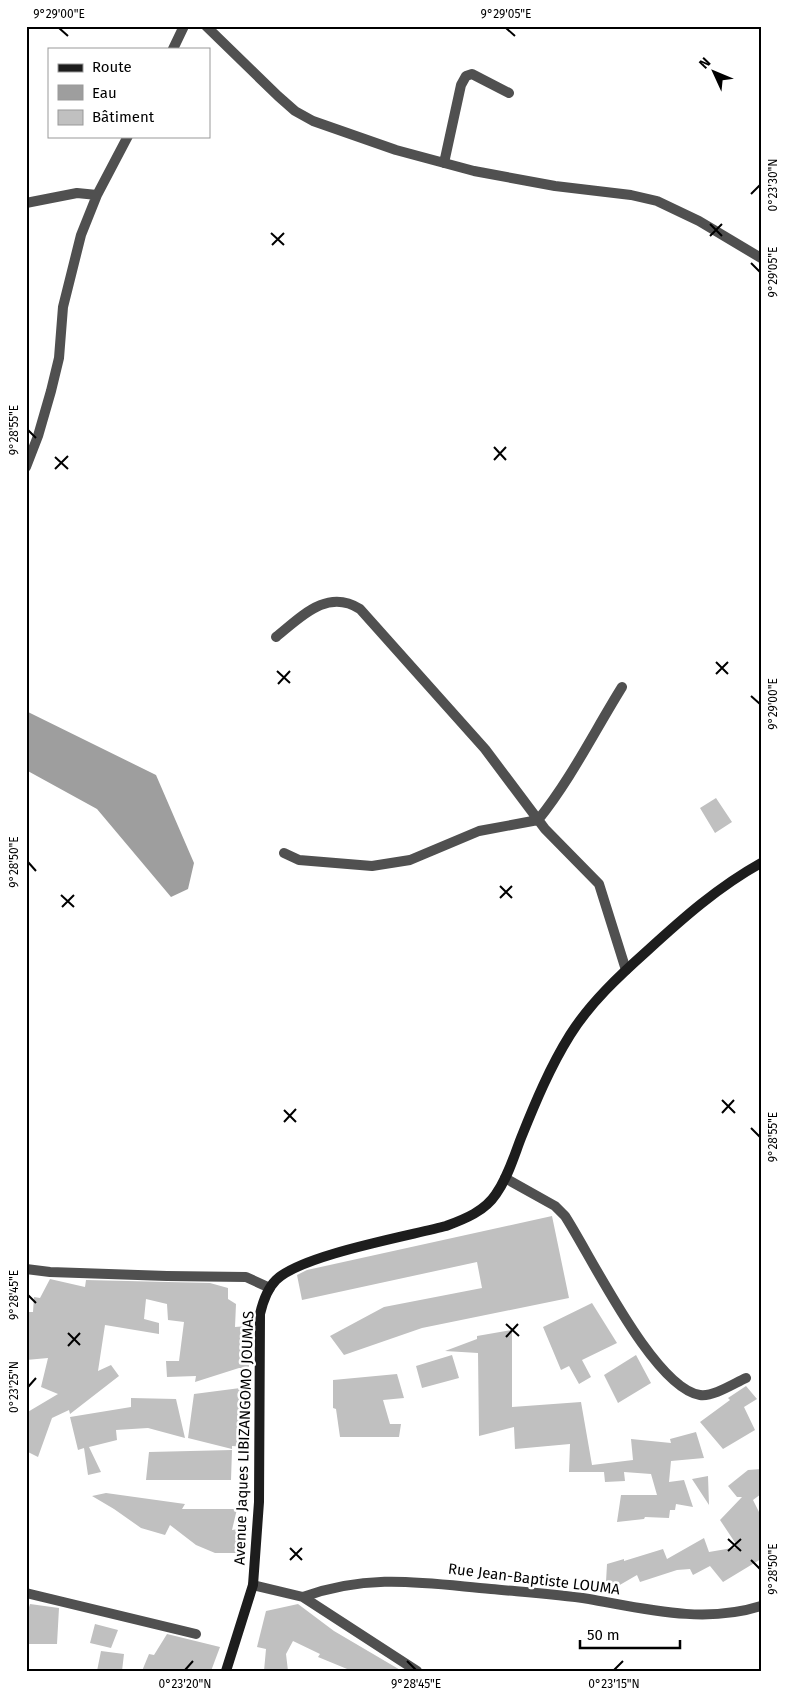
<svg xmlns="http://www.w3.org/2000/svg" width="787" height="1697" viewBox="0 0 787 1697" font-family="'Fira Sans',sans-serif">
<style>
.water{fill:#9e9e9e}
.building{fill:#c0c0c0}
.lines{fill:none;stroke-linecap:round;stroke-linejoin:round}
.minor{stroke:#505050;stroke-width:10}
.secondary{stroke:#1d1d1d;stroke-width:10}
.ticks{fill:none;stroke:#000;stroke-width:2}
.labels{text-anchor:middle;stroke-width:5;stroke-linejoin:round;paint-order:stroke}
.street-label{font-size:15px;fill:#000;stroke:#fff}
.neatline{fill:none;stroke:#000;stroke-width:2}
.ticks-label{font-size:12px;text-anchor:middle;fill:#000}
</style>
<rect width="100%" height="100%" fill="#fff"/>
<path class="water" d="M26,711L156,775L194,863L188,889L171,897L97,809L26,770Z"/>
<path class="building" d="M716,798L732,822L715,833L700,808Z
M552,1216L569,1298L422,1328L344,1355L330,1336L384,1307L482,1288L477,1262L302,1300L297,1275L307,1270Z
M50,1279L85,1287L86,1280L210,1283L228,1288V1299L236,1304L235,1327L248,1326L249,1368H239L195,1382L196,1376L167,1377L166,1361H179L184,1322L168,1320L167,1304L146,1299L144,1319L159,1323V1334L105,1325L98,1371L111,1365L119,1376L70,1414L69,1410L52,1418L38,1457L26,1451V1413L58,1394L41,1387L48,1358L26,1360V1312H33L34,1297L40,1298Z
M592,1303L617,1343L582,1360L591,1377L579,1384L569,1366L561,1370L543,1327Z
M512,1330V1407L581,1402L592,1465L633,1460L631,1439L671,1443L670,1439L696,1432L704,1458L671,1461L669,1482L684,1480L693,1507L676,1504L675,1510H670L669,1518L645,1517L644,1519L617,1522L621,1495H657L651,1474L624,1472L625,1481L605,1482L604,1472H569L570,1444L515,1449L514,1427L479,1436L478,1353L445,1351L477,1339V1336Z
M452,1355L459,1378L422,1388L416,1366Z
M636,1355L651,1383L618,1403L604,1375Z
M397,1374L404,1398L383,1400L390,1424H401L399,1437H340L336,1409L333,1408V1380Z
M746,1386L757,1399L744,1407L755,1430L723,1449L700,1422L730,1400L728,1398Z
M248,1387L249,1447L232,1446V1449L188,1438L194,1394Z
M131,1398L176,1399L185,1438L148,1428L116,1430L117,1440L89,1447L101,1472L88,1475L84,1448L78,1450L70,1417L131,1407Z
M232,1450L231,1480H146L149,1452Z
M761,1469V1494L753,1500L761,1516V1559L723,1582L710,1566L693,1575L690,1569L677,1570L640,1582L637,1575L618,1586L606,1582L607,1564L624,1559V1561L663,1549L667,1559L704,1538L709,1552L738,1547L720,1520L742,1497H737L728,1486L748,1470Z
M708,1476L709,1505L692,1479Z
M106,1493L185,1504L182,1509H237L232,1530L244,1528L242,1553H215L196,1545L170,1525L165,1535L141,1528L114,1509L92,1496Z
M30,1604L59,1608L57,1644H26V1617Z
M298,1604L334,1631L402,1671H352L318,1657L320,1654L293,1641L286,1654L288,1671H264L266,1649L257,1647L266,1611Z
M95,1624L118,1630L111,1648L90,1643Z
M167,1634L220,1647L211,1671H142L149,1654L154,1655Z
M101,1651L124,1654L122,1671H97Z"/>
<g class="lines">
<path class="minor" d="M206,26L278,96L295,111L313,121L396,150L474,171L555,186L631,195L657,201L699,221L761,258
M173,49L184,26
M444,163L461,85L466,76L472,74L509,93
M26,203L77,193L97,195
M26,467L38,436L51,391L59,358L63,307L81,235L97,195L128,136
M276,637C301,617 327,588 360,609L485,749L545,829L599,884L626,970
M284,853L299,860L372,866L410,860L479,831L538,820C571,779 594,732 622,687
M505,1178L555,1206L565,1216C591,1256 654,1388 700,1395C713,1397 733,1384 746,1378
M26,1269L50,1272L167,1276L246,1277L270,1288
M253,1585L303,1597L417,1671
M26,1593L196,1634
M303,1597C370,1573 423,1583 491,1589C523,1592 556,1594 589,1599C646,1609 704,1624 761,1606"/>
<path class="secondary" d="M226,1671L253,1585L259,1502L260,1314C263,1301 267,1289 276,1280C301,1255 408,1236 446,1226C465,1219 485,1211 496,1194C508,1177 514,1156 521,1138C535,1103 550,1067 570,1035C590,1003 619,976 647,951C683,918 718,887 761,863"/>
</g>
<path class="ticks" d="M59,28L68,36M506,28L515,36M751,194L760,185M710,224L722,236M271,233L284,245M710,236L722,224M272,245L284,233M751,263L760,272M28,430L36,438M494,447L506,460M55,457L68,469M494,460L506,447M55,469L68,456M716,662L728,674M277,671L290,683M716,674L728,662M278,684L290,671M751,696L760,704M28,862L36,871M500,886L512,898M61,895L74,907M500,898L512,886M62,907L74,895M722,1100L735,1113M284,1110L296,1122M722,1113L734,1100M284,1122L296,1109M751,1128L760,1137M28,1295L36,1303M506,1324L519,1336M68,1333L80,1345M506,1337L518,1324M68,1346L80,1333M28,1387L36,1378M728,1539L741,1551M290,1548L302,1560M728,1551L741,1539M290,1560L302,1548M751,1560L760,1569M407,1661L416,1670M185,1670L193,1661M614,1670L623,1661"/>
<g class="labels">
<g class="street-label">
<text transform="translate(244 1438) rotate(-88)" y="5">Avenue Jaques LIBIZANGOMO JOUMAS</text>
<text transform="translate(534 1579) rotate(7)" y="5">Rue Jean-Baptiste LOUMA</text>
</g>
</g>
<rect width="787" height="1697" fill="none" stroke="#ffffff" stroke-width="55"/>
<rect x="48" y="48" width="162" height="90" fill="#ffffff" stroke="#999999"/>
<rect x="58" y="64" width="25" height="8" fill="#1d1d1d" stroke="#999999"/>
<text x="92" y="72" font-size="15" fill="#000000">Route</text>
<rect x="58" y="85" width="25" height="15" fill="#9e9e9e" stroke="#999999"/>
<text x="92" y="98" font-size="15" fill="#000000">Eau</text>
<rect x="58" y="110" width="25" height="15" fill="#c0c0c0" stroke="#999999"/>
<text x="92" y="122" font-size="15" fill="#000000">Bâtiment</text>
<g transform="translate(714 72) rotate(314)" stroke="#ffffff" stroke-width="4" paint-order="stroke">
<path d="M0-4L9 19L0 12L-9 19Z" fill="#000000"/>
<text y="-8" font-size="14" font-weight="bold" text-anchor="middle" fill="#000000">N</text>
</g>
<path d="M580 1640v8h100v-8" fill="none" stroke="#000000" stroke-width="2.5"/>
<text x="587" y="1640" font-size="15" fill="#000000" stroke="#ffffff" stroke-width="4" paint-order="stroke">50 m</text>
<rect x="28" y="28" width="732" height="1642" class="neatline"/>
<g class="ticks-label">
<text x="59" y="18">9°29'00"E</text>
<text x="506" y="18">9°29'05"E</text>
<text transform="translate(773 185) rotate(-90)" y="4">0°23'30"N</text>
<text transform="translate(773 272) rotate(-90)" y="4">9°29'05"E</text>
<text transform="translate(14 430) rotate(-90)" y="4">9°28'55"E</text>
<text transform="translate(773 704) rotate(-90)" y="4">9°29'00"E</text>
<text transform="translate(14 862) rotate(-90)" y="4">9°28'50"E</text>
<text transform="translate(773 1137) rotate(-90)" y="4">9°28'55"E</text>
<text transform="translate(14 1295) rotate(-90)" y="4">9°28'45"E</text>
<text transform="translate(14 1387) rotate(-90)" y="4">0°23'25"N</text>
<text transform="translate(773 1569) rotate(-90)" y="4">9°28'50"E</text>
<text x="185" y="1688">0°23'20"N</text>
<text x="416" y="1688">9°28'45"E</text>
<text x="614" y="1688">0°23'15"N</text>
</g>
</svg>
